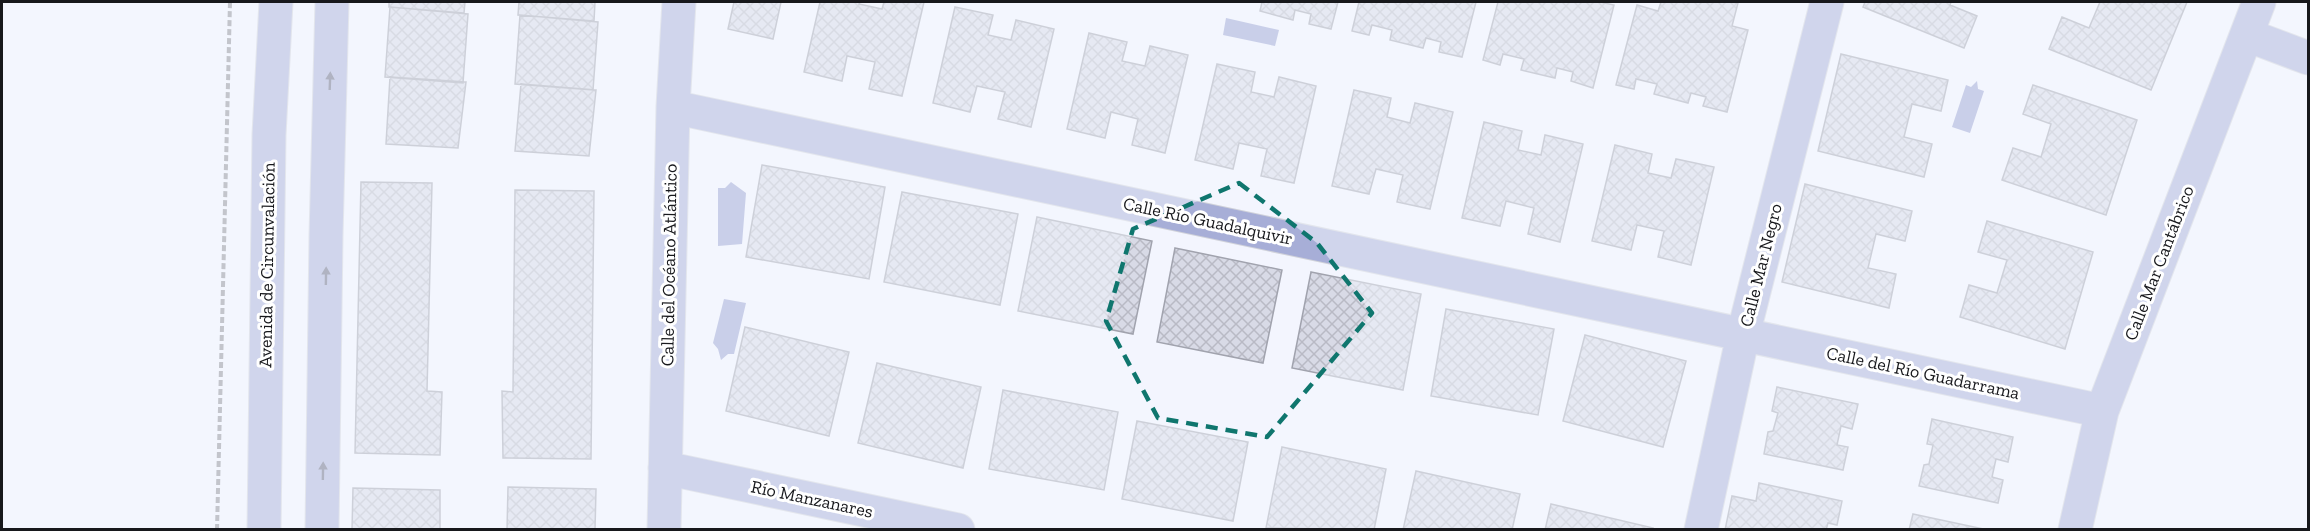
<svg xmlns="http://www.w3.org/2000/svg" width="2310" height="531" viewBox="0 0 2310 531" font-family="'Zilla Slab',serif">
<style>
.water{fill:#97a0d0}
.building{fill:url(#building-cross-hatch);stroke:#a1a3ae;stroke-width:1.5}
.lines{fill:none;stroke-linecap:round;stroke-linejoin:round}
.minor-casing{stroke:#d0d2da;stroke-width:35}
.tertiary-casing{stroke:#d0d2da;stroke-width:35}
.path{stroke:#898b91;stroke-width:4;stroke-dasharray:6 3;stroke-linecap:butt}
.minor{stroke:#a7aed7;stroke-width:33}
.tertiary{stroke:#a7aed7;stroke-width:33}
.oneway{fill:#5f637a}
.marked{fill:none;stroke:#0f766e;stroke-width:4.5;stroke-dasharray:12 8;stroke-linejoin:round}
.labels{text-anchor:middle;stroke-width:6;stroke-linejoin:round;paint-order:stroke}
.street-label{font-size:18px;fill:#17181c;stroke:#fff}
</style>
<defs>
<pattern id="building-cross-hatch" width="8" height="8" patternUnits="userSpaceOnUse" patternTransform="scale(1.5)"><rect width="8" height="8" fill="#d8dae6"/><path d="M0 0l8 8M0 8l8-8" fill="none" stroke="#b9bac5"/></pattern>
</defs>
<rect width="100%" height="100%" fill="#f3f5fe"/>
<path class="water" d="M1226,18L1279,30L1275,46L1223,35Z
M1977,81L1978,89L1984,91L1970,133L1952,127L1966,85L1971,87Z
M731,182L746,193L742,244L718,246V188H725Z
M724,299L746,303L734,354H728L721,360L718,349L713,343Z"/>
<path class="building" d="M389,2H465L464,13L389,7Z
M519,2H595L594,21L518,15Z
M734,2H781L773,39L728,29Z
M820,2H860L859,4L882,9L884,2H924L902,96L869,89L875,62L847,56L842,81L804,72Z
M1262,2H1261H1338L1331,29L1309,24L1311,14L1295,10L1293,20L1260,11Z
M1359,2H1476L1462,57L1439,52L1441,42L1426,38L1423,48L1390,40L1392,30L1372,25L1369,35L1352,31Z
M1498,2H1600L1614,5L1593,88L1571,81L1573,72L1557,68L1555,78L1521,70L1524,59L1503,54L1500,65L1483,60Z
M1661,2H1730L1738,3L1732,26L1748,30L1727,112L1703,106L1706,97L1691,93L1688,103L1654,94L1657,84L1636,79L1634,89L1616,85L1637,5L1658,11Z
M1865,2H1951L1950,5L1977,16L1964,48L1863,7Z
M2100,2H2187L2151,90L2049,49L2062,17L2089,28Z
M390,7L468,14L463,83L385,77Z
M955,7L993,15L988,35L1011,40L1016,20L1054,29L1031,127L998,119L1005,92L977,86L970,112L933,103Z
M520,15L598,22L593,90L515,84Z
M1089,33L1127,42L1122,61L1145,66L1150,46L1188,55L1165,153L1132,145L1138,119L1111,112L1105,138L1067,129Z
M1841,54L1948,80L1941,111L1912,104L1904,137L1932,144L1924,177L1818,151Z
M1217,64L1255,72L1251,92L1274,97L1279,77L1316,86L1294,183L1261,176L1267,149L1239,143L1233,169L1195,160Z
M390,77L466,82L458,148L386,144Z
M521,84L596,90L589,156L515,151Z
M2033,85L2137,120L2106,215L2002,180L2013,148L2041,157L2051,124L2023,114Z
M1354,90L1391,98L1387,117L1410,123L1415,103L1453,112L1430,209L1397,202L1403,175L1376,169L1369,194L1332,186Z
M1484,122L1522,131L1518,150L1541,155L1545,135L1583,144L1560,242L1528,234L1534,208L1506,201L1500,226L1462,218Z
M1615,145L1652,154L1648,173L1671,178L1676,159L1714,167L1691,265L1658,257L1664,231L1637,225L1631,250L1592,241Z
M762,165L885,187L869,279L746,257Z
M361,182L432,183L427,391L442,392L440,455L355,453Z
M1805,184L1912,211L1905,241L1876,234L1868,268L1896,274L1889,308L1782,282Z
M515,190L594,191L591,459L503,458L502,391L513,392Z
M902,192L1018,214L1000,305L884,282Z
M1037,217L1152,241L1133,334L1018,311Z
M1987,221L2093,252L2065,349L1960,317L1969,285L1997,293L2007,260L1978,252Z
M1175,248L1282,270L1263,363L1157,342Z
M1311,272L1421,294L1403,390L1292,368Z
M1446,309L1554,329L1538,415L1431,396Z
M745,327L849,352L829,436L726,411Z
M1585,335L1686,361L1663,447L1563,421Z
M877,363L981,387L963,468L858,443Z
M1777,387L1858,404L1852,429L1841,426L1837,445L1848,447L1843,470L1764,454L1768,432L1773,431L1778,413L1772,411Z
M1003,390L1118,412L1104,490L989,469Z
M1932,419L2013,437L2008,462L1996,459L1992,477L2003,480L1998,503L1919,486L1924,465L1929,464L1933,445L1927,444Z
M1137,421L1248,442L1233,521L1122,499Z
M1282,447L1386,469L1374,530L1266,528Z
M1416,471L1520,494L1512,530H1403Z
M1759,483L1842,501L1837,525L1828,523L1826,530H1725L1732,496L1756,501Z
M508,487L596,489L595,530H507Z
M353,488L440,490V530H352Z
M1551,504L1653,528L1652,530H1545Z
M1913,514L1988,530H1909Z"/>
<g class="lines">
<defs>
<path id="minor" d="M2247,35L2308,58
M673,107L2102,411
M665,468L958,530
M322,530L326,236L332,2
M664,530L673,107L679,2
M1701,530L1743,335L1827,2
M2075,530L2102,411L2259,2"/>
<path id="tertiary" d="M264,530L269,135L276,2"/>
</defs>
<use href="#minor" class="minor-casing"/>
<use href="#tertiary" class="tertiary-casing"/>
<path class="path" d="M217,530L230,2"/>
<use href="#minor" class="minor"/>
<use href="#tertiary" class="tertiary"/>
</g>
<defs><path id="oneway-solid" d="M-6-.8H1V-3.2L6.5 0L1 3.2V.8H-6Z" transform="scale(1.5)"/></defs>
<g class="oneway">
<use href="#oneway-solid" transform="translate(330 81) rotate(-88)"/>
<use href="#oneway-solid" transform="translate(326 276) rotate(-89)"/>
<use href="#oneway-solid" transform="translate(323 471) rotate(-89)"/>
</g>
<path d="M0 0H2310V531H0ZM1239,183L1317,243L1372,313L1267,437L1158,418L1106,321L1133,229Z" fill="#f3f5fe" fill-opacity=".55" fill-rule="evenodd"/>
<path class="marked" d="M1239,183L1317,243L1372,313L1267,437L1158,418L1106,321L1133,229Z"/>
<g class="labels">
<g class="street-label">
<text transform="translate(1208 221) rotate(12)" y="6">Calle Río Guadalquivir</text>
<text transform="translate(2159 263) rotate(-69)" y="6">Calle Mar Cantábrico</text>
<text transform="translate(267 265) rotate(-89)" y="6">Avenida de Circunvalación</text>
<text transform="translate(669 265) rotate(-89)" y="6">Calle del Océano Atlántico</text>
<text transform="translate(1761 265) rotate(-76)" y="6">Calle Mar Negro</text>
<text transform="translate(1923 373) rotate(12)" y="6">Calle del Río Guadarrama</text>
<text transform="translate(812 499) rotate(12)" y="6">Río Manzanares</text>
</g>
</g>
<rect width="2310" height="531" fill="none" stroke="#17181c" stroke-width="6"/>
</svg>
